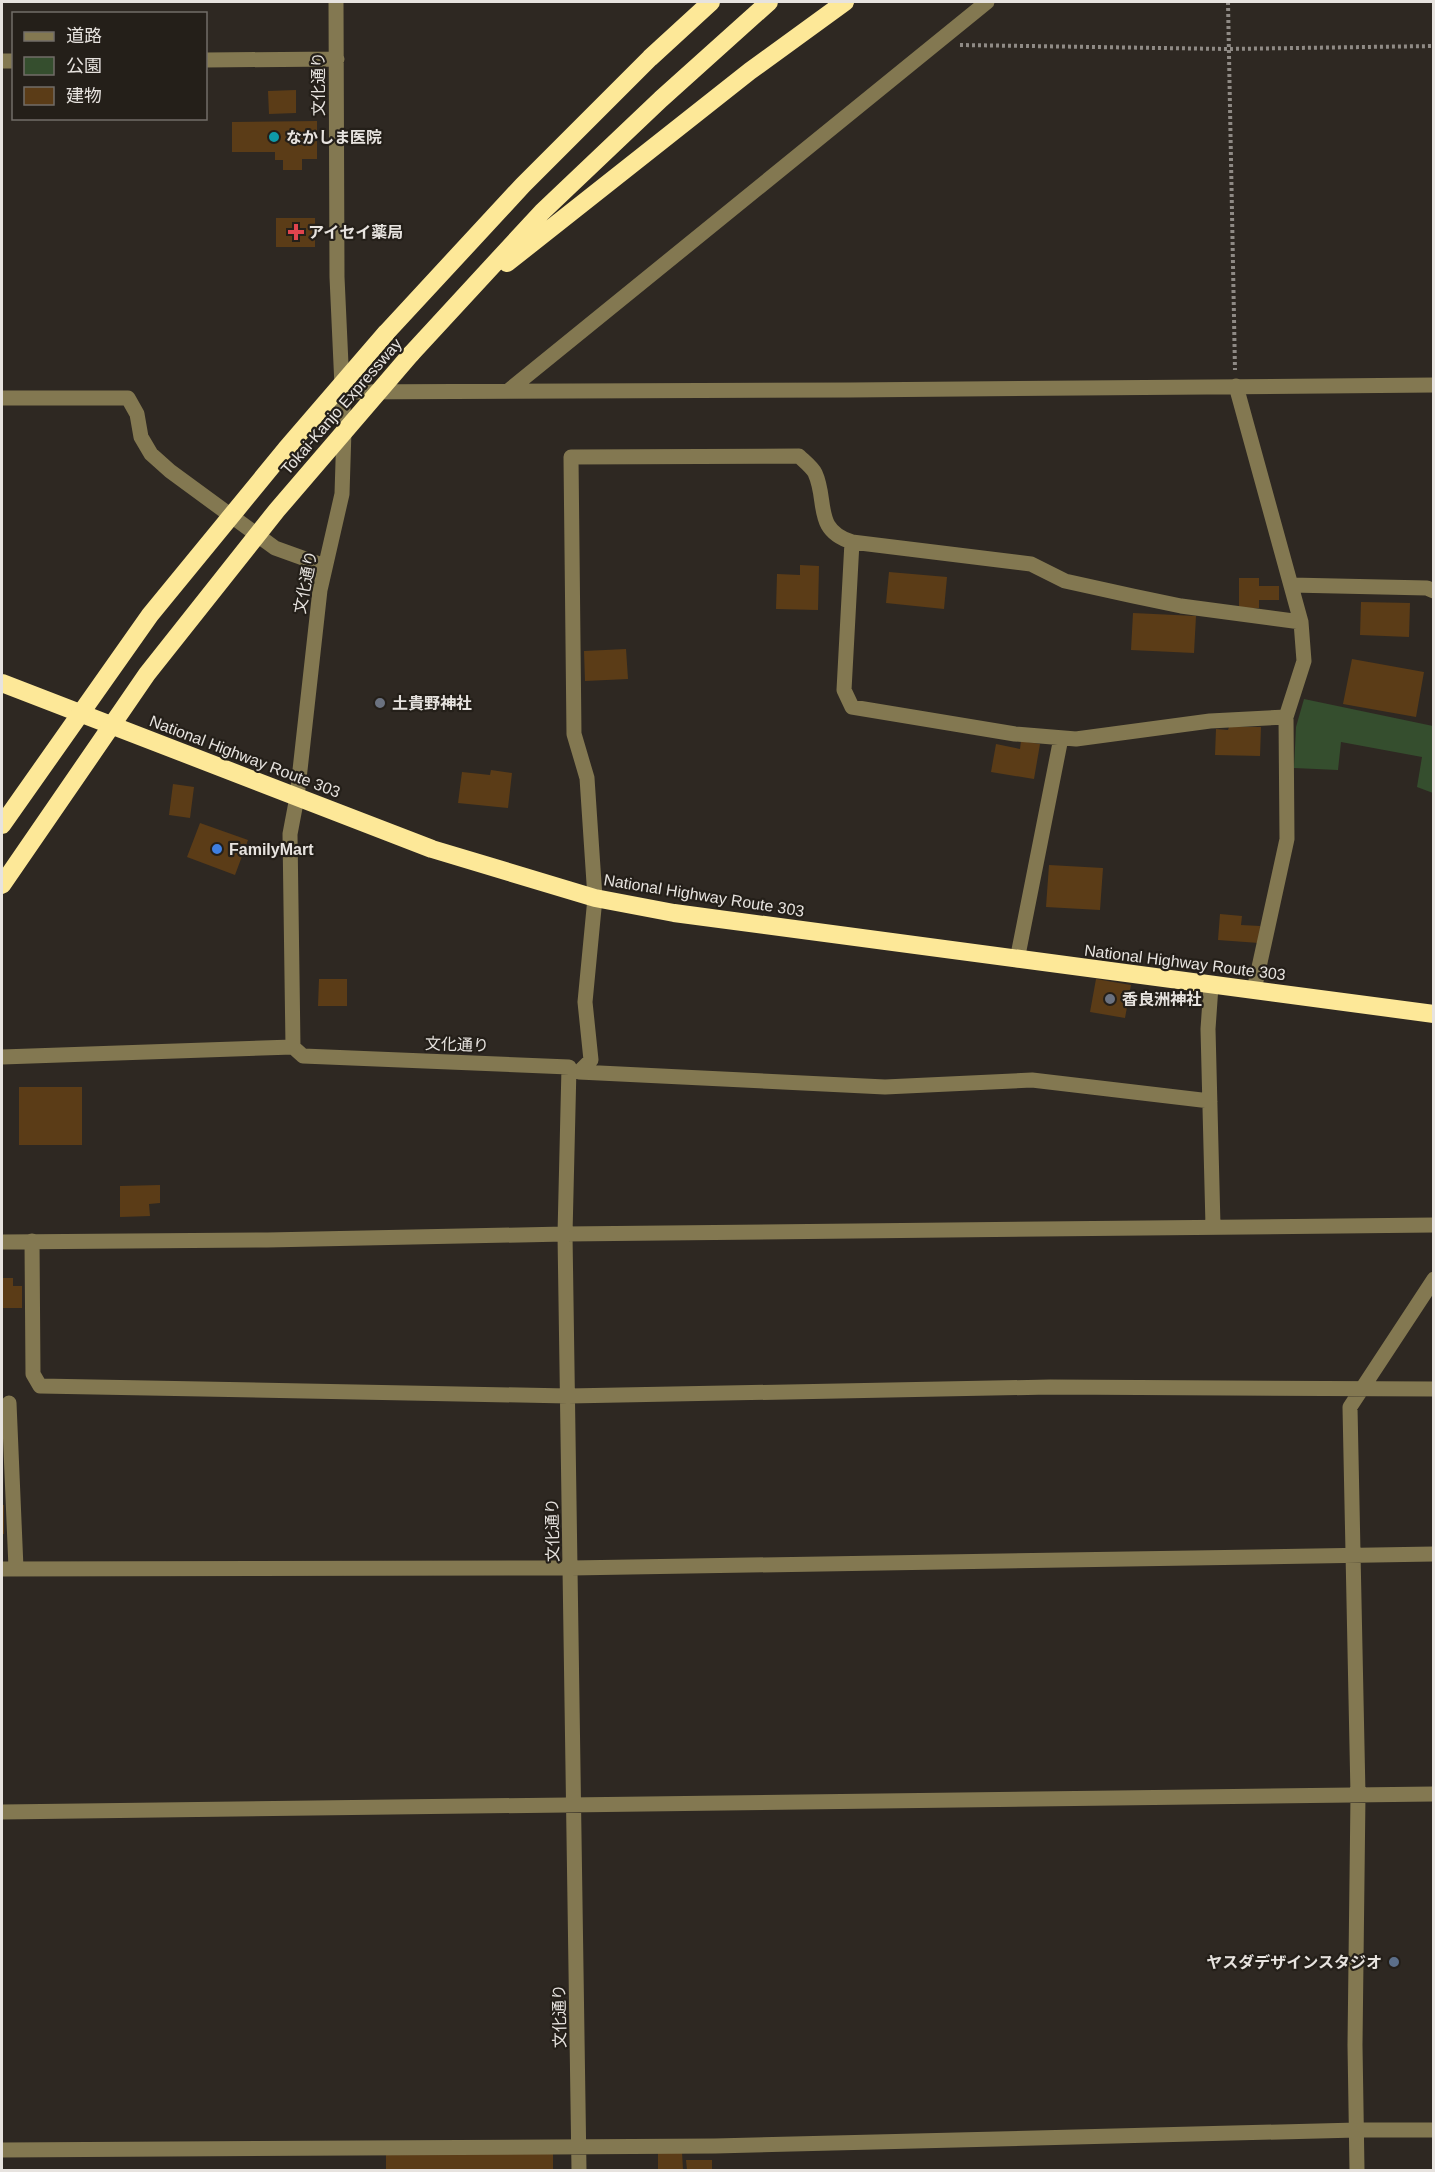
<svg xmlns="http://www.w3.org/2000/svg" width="1435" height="2172" viewBox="0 0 1435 2172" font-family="Arial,'Noto Sans JP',sans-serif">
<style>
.green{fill:#354e2e}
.building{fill:#5b3c17}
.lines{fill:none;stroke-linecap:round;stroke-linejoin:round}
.path{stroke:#8f8a85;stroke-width:4;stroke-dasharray:3 3;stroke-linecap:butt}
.minor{stroke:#837851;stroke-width:15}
.highway{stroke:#fde898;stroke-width:18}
.highway-bridge{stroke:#fde898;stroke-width:18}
.culture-dot{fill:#0f9aa8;stroke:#241f19;stroke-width:2}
.health-dot{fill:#e0444e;stroke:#241f19;stroke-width:2}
.worship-dot{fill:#6b7280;stroke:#241f19;stroke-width:2}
.shop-dot{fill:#3f7fe0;stroke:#241f19;stroke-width:2}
.service-dot{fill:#5c6f8a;stroke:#241f19;stroke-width:2}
.labels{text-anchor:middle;stroke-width:4.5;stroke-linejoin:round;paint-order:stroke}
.street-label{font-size:16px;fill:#e7e3df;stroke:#241f19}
.poi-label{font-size:16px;font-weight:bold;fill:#e7e3df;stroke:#241f19;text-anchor:start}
</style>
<rect width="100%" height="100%" fill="#2e2822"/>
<path class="green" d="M1304,699L1433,726V793L1417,787L1422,757L1341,742L1338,770L1294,768L1296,727Z"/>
<path class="building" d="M296,90V113L269,114L268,91Z
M317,121V159H302V170H283V160H275V152H232V122Z
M276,218H315V247H276Z
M800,565L819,566L818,610L776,609L777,574L800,575Z
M889,572L947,577L944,609L886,603Z
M1239,578H1259V586H1279V600H1259V608H1239Z
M1361,602L1410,603L1409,637L1360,635Z
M1133,613L1196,616L1194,653L1131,650Z
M626,649L628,679L585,681L584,651Z
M1352,659L1424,672L1416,717L1343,704Z
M1229,727H1261L1260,756L1215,755L1216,729L1228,730Z
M1021,741L1040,744L1034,779L991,772L996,744L1020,749Z
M491,770L512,773L508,808L458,803L462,772L490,775Z
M173,784L194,787L190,818L169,815Z
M200,823L248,840L235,875L187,857Z
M1049,865L1103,868L1100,910L1046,907Z
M1220,914L1242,916L1241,925L1260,926L1259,943L1218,940Z
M319,979H347V1006H318Z
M1096,979L1131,985L1125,1018L1090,1012Z
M19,1087H82V1145H19Z
M160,1185V1203L149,1204L150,1216L120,1217V1186Z
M2,1278H13V1286H22V1308H2Z
M2,1505H4V1534H2Z
M658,2152H682L683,2170H658Z
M553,2153V2170H386V2154Z
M686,2160H712V2170H687Z"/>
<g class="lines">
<path class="path" d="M1228,2L1235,370
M960,45L1227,49L1434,46"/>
<path class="minor" d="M336,2L337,277L344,430L342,494L320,590L297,797L290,834L293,1047L303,1056L569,1067L565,1234L579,2170
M206,60L337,59
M2,61H14
M1236,386L1301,622L1304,661L1286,717L1287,839L1254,990
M508,391L987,2
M342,392L850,390L1434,385
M2,398H128L137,414L141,437L151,454L170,471L275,548L325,566
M852,542L844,690L852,707L1015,734L1076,739L1210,721L1286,717
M1291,585L1427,588L1434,591
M1017,960L1061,738
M1211,986L1208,1029L1213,1226
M2,1057L293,1047
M1210,1101L1032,1080L885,1087L579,1072L591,1060L585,1002L595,898L587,778L574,734L571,457L799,456C804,461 812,467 815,473C828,501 813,530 852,542L1031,564L1065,581L1133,596L1181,606L1301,622
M32,1241L33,1374L40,1386L568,1396L1050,1387L1434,1389
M2,1242L267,1240L565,1234L1434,1225
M9,1403L16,1568
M2,1569L571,1568L1434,1554
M2,1812L1434,1794
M2,2150L715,2146L1357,2130H1434
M1357,2170L1355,2045L1358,1795L1350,1407L1434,1279"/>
<path class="highway" d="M507,263L750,71L845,2
M386,333L523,185L650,58L711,2
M411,354L542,212L661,99L769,2
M2,683L432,849L595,898L674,913L1434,1014"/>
<path class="highway-bridge" d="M2,825L150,615L286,449L386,333
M2,885L147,674L277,510L411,354"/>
</g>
<circle class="culture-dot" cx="274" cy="137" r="6"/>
<path class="health-dot" d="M293 223h6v6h6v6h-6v6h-6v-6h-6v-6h6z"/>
<g class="worship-dot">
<circle cx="380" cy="703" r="6"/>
<circle cx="1110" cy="999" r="6"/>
</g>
<circle class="shop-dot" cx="217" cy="849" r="6"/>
<circle class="service-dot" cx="1394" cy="1962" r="6"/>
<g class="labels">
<g class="street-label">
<text transform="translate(318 84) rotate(-90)" y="6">文化通り</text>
<text transform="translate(341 406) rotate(-49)" y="6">Tokai-Kanjo Expressway</text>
<text transform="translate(305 582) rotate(-79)" y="6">文化通り</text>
<text transform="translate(245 756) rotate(21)" y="6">National Highway Route 303</text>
<text transform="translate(704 895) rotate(9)" y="6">National Highway Route 303</text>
<text transform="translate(1185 962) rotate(7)" y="6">National Highway Route 303</text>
<text transform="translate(457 1044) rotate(2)" y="6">文化通り</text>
<text transform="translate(552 1530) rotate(-91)" y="6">文化通り</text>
<text transform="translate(559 2016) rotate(-91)" y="6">文化通り</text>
</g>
<g class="poi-label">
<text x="286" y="143">なかしま医院</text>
<text x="308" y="238">アイセイ薬局</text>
<text x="392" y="709">土貴野神社</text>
<text x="229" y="855">FamilyMart</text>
<text x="1122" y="1005">香良洲神社</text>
<text x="1382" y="1968" text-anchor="end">ヤスダデザインスタジオ</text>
</g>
</g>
<rect width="1435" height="2172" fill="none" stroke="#e7e3df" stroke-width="6"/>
<rect x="12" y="12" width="195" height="108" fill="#241f19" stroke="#726d68" stroke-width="1.5"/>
<rect x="24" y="32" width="30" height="9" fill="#837851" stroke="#726d68" stroke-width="1.5"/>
<text x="66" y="42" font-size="18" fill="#e7e3df">道路</text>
<rect x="24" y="57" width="30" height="18" fill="#354e2e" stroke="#726d68" stroke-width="1.5"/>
<text x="66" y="72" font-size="18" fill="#e7e3df">公園</text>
<rect x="24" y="87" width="30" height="18" fill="#5b3c17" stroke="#726d68" stroke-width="1.5"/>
<text x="66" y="102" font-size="18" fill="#e7e3df">建物</text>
</svg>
